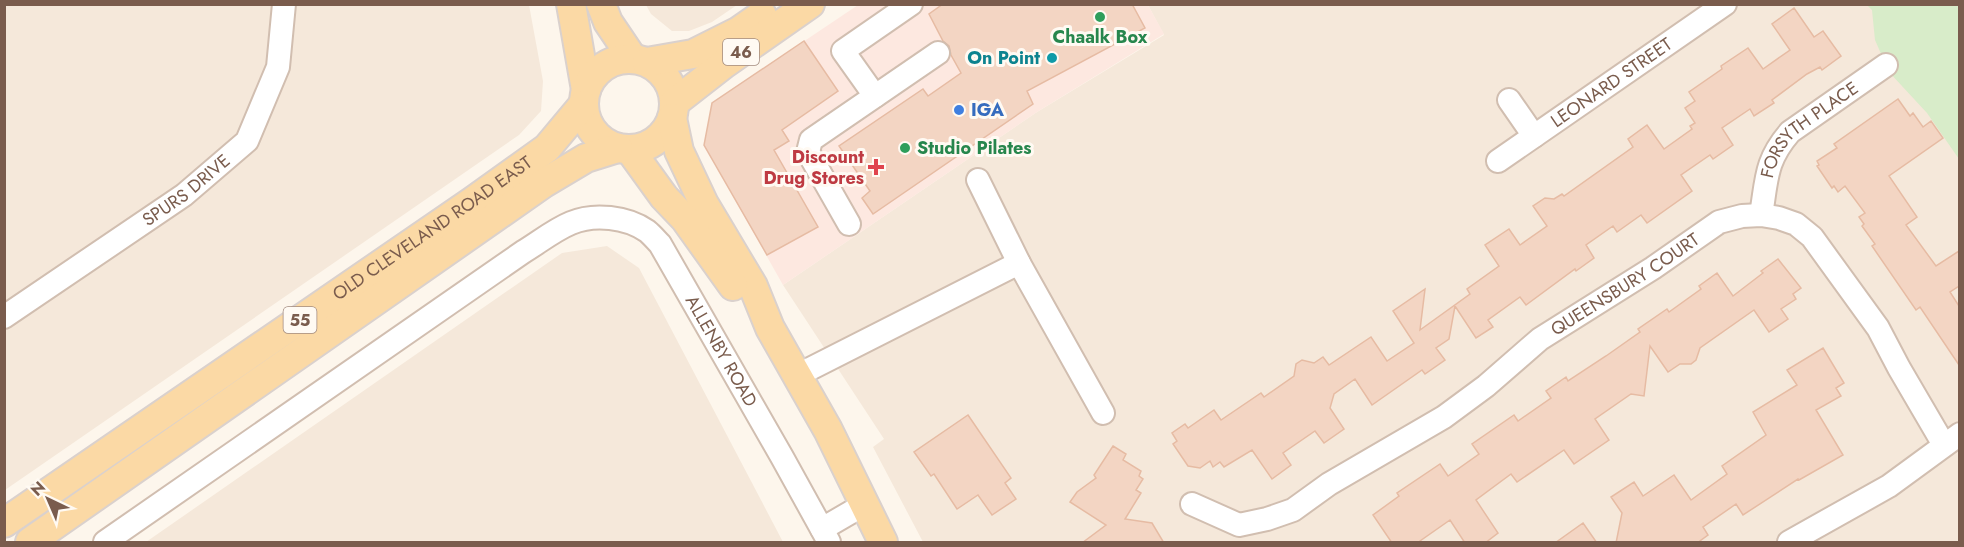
<svg xmlns="http://www.w3.org/2000/svg" width="1964" height="547" viewBox="0 0 1964 547" font-family="Jost,sans-serif">
<style>
.residential{fill:#f5e8da}
.commercial{fill:#fde8e0}
.green{fill:#d8ecc9}
.building{fill:#f3d5c3;stroke:#e6bba3;stroke-width:1.5}
.lines{fill:none;stroke-linecap:round;stroke-linejoin:round}
.minor-casing{stroke:#d1beb0;stroke-width:26}
.major-casing{stroke:#dad1cd;stroke-width:32}
.minor{stroke:#fff;stroke-width:22}
.major{stroke:#fbd9a5;stroke-width:28}
.leisure-dot{fill:#2e9e5b;stroke:#fffaf3;stroke-width:2}
.culture-dot{fill:#0f9aa8;stroke:#fffaf3;stroke-width:2}
.shop-dot{fill:#3f7fe0;stroke:#fffaf3;stroke-width:2}
.health-dot{fill:#e0444e;stroke:#fffaf3;stroke-width:2}
.labels{text-anchor:middle;stroke-width:6;stroke-linejoin:round;paint-order:stroke}
.shield{fill:#fffaf3;stroke:#a28b7f;stroke-width:1.5}
.shield-label{font-size:16px;font-weight:bold;fill:#7a5c4d}
.leisure-label{font-size:18px;font-weight:bold;fill:#27864d;stroke:#fffaf3}
.culture-label{font-size:18px;font-weight:bold;fill:#0d838f;stroke:#fffaf3;text-anchor:end}
.street-label{font-size:18px;fill:#7a5c4d;stroke:#fffaf3}
.shop-label{font-size:18px;font-weight:bold;fill:#366cbe;stroke:#fffaf3;text-anchor:start}
.health-label{font-size:18px;font-weight:bold;fill:#be3a42;stroke:#fffaf3;text-anchor:end}
</style>
<rect width="100%" height="100%" fill="#fdf6ec"/>
<path class="residential" d="M5,5H529L543,81L541,111L519,135L5,490Z
M646,5H737L712,22L689,31H672L651,14Z
M1148,5H1959V542H923L873,447L884,439L783,285L1037,112L1164,35Z
M607,246L639,268L783,542H146L562,253Z"/>
<path class="commercial" d="M858,5H1148L1164,34L1037,112L783,285L704,145L707,133L718,99Z"/>
<path class="green" d="M1867,5H1959V159L1927,113L1889,72L1875,40L1872,10Z"/>
<path class="building" d="M943,4H1132L1145,28L1027,91L1033,104L873,214L862,198L870,191L839,146L923,89L928,96L961,73L951,55L949,46L943,41L929,14Z
M1794,8L1814,37L1823,31L1841,56L1822,70L1820,67L1807,74L1772,100L1774,103L1754,116L1750,109L1722,128L1733,145L1713,159L1710,155L1681,175L1692,191L1647,223L1641,215L1617,232L1613,226L1586,245L1594,258L1576,271L1575,269L1526,305L1520,297L1488,320L1493,327L1476,338L1455,306L1449,339L1436,348L1445,360L1425,374L1422,370L1372,405L1355,379L1334,394L1330,408L1344,429L1324,443L1315,431L1283,453L1291,465L1272,479L1252,450L1224,467L1220,462L1213,467L1210,461L1200,468L1188,466L1173,444L1177,441L1172,433L1185,424L1188,428L1214,410L1221,420L1261,393L1264,397L1294,376L1296,364L1302,360L1314,363L1323,357L1329,365L1371,337L1387,361L1414,343L1393,311L1425,289L1420,330L1470,294L1467,289L1499,266L1485,245L1509,229L1520,245L1547,226L1533,206L1545,198L1554,199L1562,194L1564,196L1633,147L1628,139L1647,125L1664,149L1692,129L1690,126L1695,123L1685,108L1695,101L1689,92L1722,69L1721,66L1748,48L1763,69L1790,50L1772,24Z
M804,41L838,91L782,130L789,141L774,150L818,227L767,255L704,145L712,103Z
M1898,99L1910,116L1913,113L1923,127L1931,121L1943,138L1889,176L1917,217L1906,225L1936,266L1959,251V286L1950,292L1959,306V365L1920,307L1916,310L1872,246L1875,244L1862,226L1864,224L1859,217L1865,213L1845,186L1838,192L1834,186L1832,188L1817,166L1819,165L1817,161L1837,148L1834,144Z
M1778,259L1801,288L1793,294L1796,299L1781,309L1788,319L1769,332L1754,310L1700,348L1696,360L1691,364H1680L1668,372L1650,346L1644,396L1631,394L1595,419L1609,440L1574,464L1564,450L1517,482L1511,474L1476,500L1498,533L1485,543H1465L1450,520L1417,543H1392L1373,515L1399,496L1397,493L1440,464L1448,476L1479,454L1472,444L1514,415L1518,421L1551,398L1546,391L1566,377L1568,381L1606,356L1640,332L1638,329L1667,309L1669,312L1701,289L1699,286L1717,273L1733,296L1763,273L1761,271Z
M1823,348L1844,383L1836,388L1841,396L1816,410L1843,455L1799,480L1798,479L1743,515L1736,504L1703,527L1708,535L1697,543H1616L1622,513L1611,497L1634,482L1643,496L1674,475L1691,500L1727,474L1722,466L1766,435L1753,412L1797,385L1787,370Z
M968,415L1011,478L1005,483L1016,499L992,515L978,495L957,509L934,474L931,476L914,452Z
M1113,446L1126,454L1123,460L1141,471L1139,476L1143,479L1136,490L1141,493L1125,519L1152,523L1164,543H1082L1106,525L1070,502L1077,492L1096,478L1094,475Z
M1583,523L1597,543H1555Z"/>
<g class="lines">
<defs>
<g id="minor">
<path d="M875,96L843,51L911,4"/>
<path d="M1509,100L1534,136"/>
<path id="s1" d="M1498,161L1725,4"/>
<path d="M978,180L1019,263"/>
<path id="s2" d="M1761,215C1767,179 1765,161 1790,132L1886,65"/>
<path d="M849,224L808,152L811,140L938,53"/>
<path id="s3" d="M4,317L184,195L247,141L278,67L284,4"/>
<path d="M796,376L1019,263L1103,413"/>
<path id="s4" d="M1192,504L1239,525L1267,519L1293,510L1329,484L1444,417L1486,386L1540,339L1653,268L1719,222L1742,216L1761,215L1779,218L1796,224L1812,237L1878,328L1899,368L1944,445"/>
<path d="M822,529L865,504"/>
<path id="s5" d="M105,542L523,252C538,243 554,230 571,223C594,213 627,217 647,231C652,235 656,240 660,244L782,457L829,542"/>
<path d="M1789,542L1889,486L1960,434"/>
</g>
<g id="major">
<path d="M571,4L586,90"/>
<path d="M601,4L608,22L633,59"/>
<circle cx="629" cy="104" r="45"/>
<path d="M647,62L693,54L739,31L762,15"/>
<path d="M674,103L724,64L810,4"/>
<path d="M672,118L679,151L704,204L753,286L770,328L828,430L883,542"/>
<path d="M630,150L664,197L685,219L733,286"/>
<path id="s6" d="M4,523L473,201L547,148L583,105"/>
<path d="M30,542L544,183L586,158L618,148"/>
</g>
</defs>
<use href="#minor" class="minor-casing"/>
<use href="#major" class="major-casing"/>
<use href="#minor" class="minor"/>
<use href="#major" class="major"/>
</g>
<g class="leisure-dot">
<circle cx="1100" cy="17" r="6"/>
<circle cx="905" cy="148" r="6"/>
</g>
<circle class="culture-dot" cx="1052" cy="58" r="6"/>
<circle class="shop-dot" cx="959" cy="110" r="6"/>
<path class="health-dot" d="M873 158h6v6h6v6h-6v6h-6v-6h-6v-6h6z"/>
<g class="labels">
<g class="shield">
<rect x="723" y="39" width="36" height="26" rx="4.5"/>
<rect x="283.5" y="307" width="33" height="26" rx="4.5"/>
</g>
<g class="shield-label">
<text x="741" y="58">46</text>
<text x="300" y="326">55</text>
</g>
<g class="leisure-label">
<text x="1100" y="43">Chaalk Box</text>
<text x="917" y="154" text-anchor="start">Studio Pilates</text>
</g>
<g class="culture-label">
<text x="1040" y="64">On Point</text>
</g>
<g class="street-label">
<text dy="6" stroke="none"><textPath href="#s1" startOffset="138">LEONARD STREET</textPath></text>
<text dy="6" stroke="none"><textPath href="#s2" startOffset="104">FORSYTH PLACE</textPath></text>
<text dy="6" stroke="none"><textPath href="#s3" startOffset="222">SPURS DRIVE</textPath></text>
<text dy="6" stroke="none"><textPath href="#s6" startOffset="520">OLD CLEVELAND ROAD EAST</textPath></text>
<text dy="6" stroke="none"><textPath href="#s4" startOffset="510">QUEENSBURY COURT</textPath></text>
<text dy="6" stroke="none"><textPath href="#s5" startOffset="786">ALLENBY ROAD</textPath></text>
</g>
<g class="shop-label">
<text x="971" y="116">IGA</text>
</g>
<g class="health-label">
<text x="864" y="163">Discount<tspan x="864" dy="21">Drug Stores</tspan></text>
</g>
</g>
<rect width="1964" height="547" fill="none" stroke="#7a5c4d" stroke-width="12"/>
<g transform="translate(48 499) rotate(316)" stroke="#fffaf3" stroke-width="4.5" paint-order="stroke">
<path d="M0-4.5L10 22L0 15L-10 22Z" fill="#7a5c4d"/>
<text y="-9" font-size="16" font-weight="bold" text-anchor="middle" fill="#7a5c4d">N</text>
</g>
</svg>
